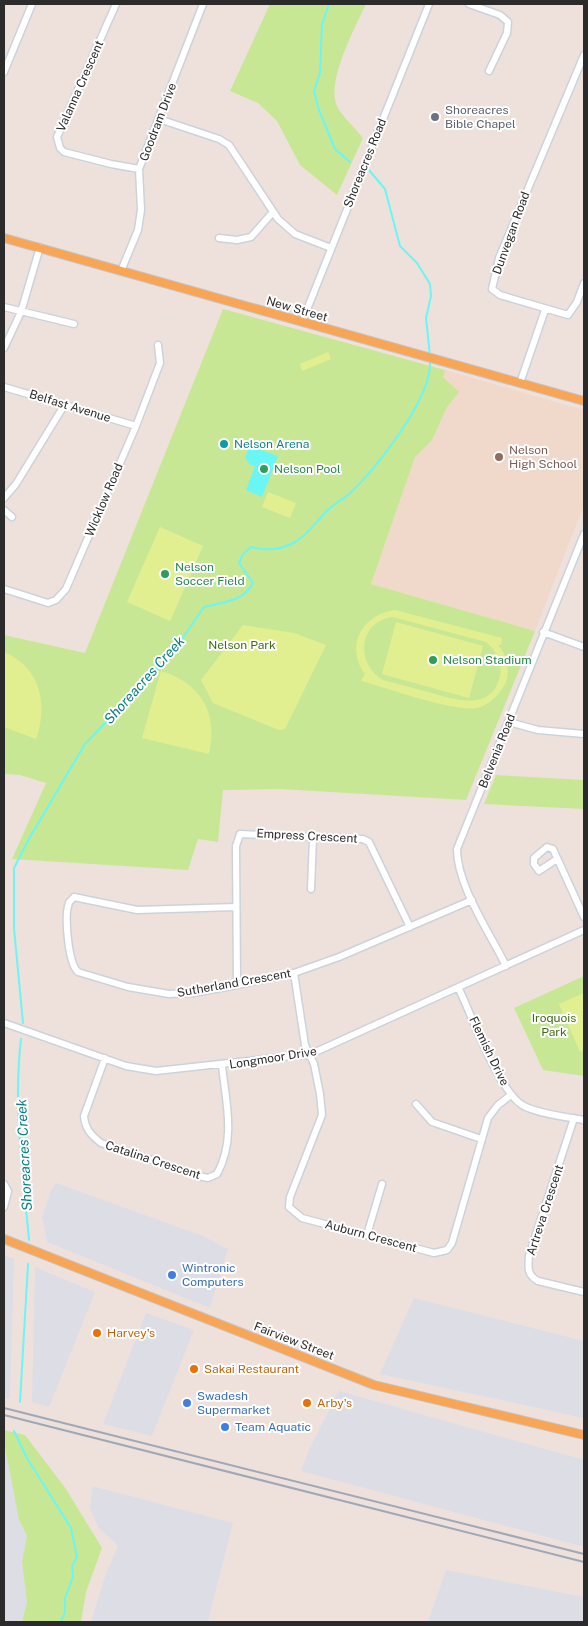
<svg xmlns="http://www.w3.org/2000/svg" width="588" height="1626" viewBox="0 0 588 1626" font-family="'Public Sans',sans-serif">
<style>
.industrial{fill:#dddde6}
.education{fill:#f0d9ca}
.green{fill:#c8e795}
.pitch{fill:#e1ef90;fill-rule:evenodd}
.water{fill:#69f6f4}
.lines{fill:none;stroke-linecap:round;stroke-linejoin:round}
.stream{stroke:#69f6f4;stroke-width:2}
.minor-casing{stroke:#cad3dd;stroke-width:9}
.major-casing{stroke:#c4c4c4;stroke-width:10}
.minor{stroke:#fff;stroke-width:6}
.major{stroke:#f9a556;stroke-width:8}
.rail{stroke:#9ea8b6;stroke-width:2}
.worship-dot{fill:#6b7280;stroke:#fff;stroke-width:2}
.culture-dot{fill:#0f9aa8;stroke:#fff;stroke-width:2}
.education-dot{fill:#8d6e63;stroke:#fff;stroke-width:2}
.leisure-dot{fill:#2e9e5b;stroke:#fff;stroke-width:2}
.shop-dot{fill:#3f7fe0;stroke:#fff;stroke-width:2}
.food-dot{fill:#e8710a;stroke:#fff;stroke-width:2}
.labels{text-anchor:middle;stroke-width:4;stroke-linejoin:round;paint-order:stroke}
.street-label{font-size:12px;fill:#2b2b2b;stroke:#fff}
.worship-label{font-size:12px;fill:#5b616d;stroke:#fff;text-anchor:start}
.culture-label{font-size:12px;fill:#0d838f;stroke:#fff;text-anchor:start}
.education-label{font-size:12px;fill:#785e54;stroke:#fff;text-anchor:start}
.leisure-label{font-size:12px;fill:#27864d;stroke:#fff;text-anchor:start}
.park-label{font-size:12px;fill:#406d16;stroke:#fff}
.shop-label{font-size:12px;fill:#366cbe;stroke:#fff;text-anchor:start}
.food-label{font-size:12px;fill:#c56008;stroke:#fff;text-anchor:start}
.water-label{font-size:14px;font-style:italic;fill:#077f87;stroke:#fff}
</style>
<rect width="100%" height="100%" fill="#eee1dc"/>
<path class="industrial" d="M56,1183L203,1236L228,1249L210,1308L47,1242L42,1217L51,1191Z
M4,1255L14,1259L10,1399L4,1398Z
M35,1267L95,1292L49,1407L32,1402Z
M414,1298L584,1341V1418L380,1374Z
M146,1313L194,1330L152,1436L103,1424Z
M339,1391L584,1460V1547L301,1471L310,1448Z
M4,1442L19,1520L27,1536L22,1562L27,1602L22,1622H4Z
M92,1486L233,1523L208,1622H91L105,1576L118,1546L98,1527L90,1508Z
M446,1570L584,1597V1622H428Z"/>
<path class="education" d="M445,370L584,410V505L535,631L371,584Z"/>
<path class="green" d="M270,4H366C356,26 324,84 338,108C344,118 355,128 363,138L337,195L300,165L277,121L258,103L230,91Z
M223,309L445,370L443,377L459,392L447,407L432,440L415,457L371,584L535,631L466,800L280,789L223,790L218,842L198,839L188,870L12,859L46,783L20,775L4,774V635L85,653Z
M496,775L584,780V809L484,804Z
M584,976V1076L543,1070L514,1008Z
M4,1430L25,1435L66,1489L102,1548L86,1592L81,1622H22L27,1602L22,1562L27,1536L19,1520L4,1442Z"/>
<path class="pitch" d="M328,352L331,359L302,371L300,364Z
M268,492L296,503L290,518L262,507Z
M160,527L203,546L170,621L127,602Z
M395,610L502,638L501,645H498C507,656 511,670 505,684C499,695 489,705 477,708C454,712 387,688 361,681L365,674C344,646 363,614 395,610ZM393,617L486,642C496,650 503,663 500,676C492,713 453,699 428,692C413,688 398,684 383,680C355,664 358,621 393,617Z
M396,622L483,646L469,698L382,674Z
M243,625L294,633L326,645L285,729L279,730L213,703L201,680Z
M4,652C41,668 48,704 36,739L4,727Z
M161,671C202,684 218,713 209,754L142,738Z
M584,993V1050L580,1052L559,1004Z"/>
<path class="water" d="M250,446L278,456L262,497L246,490L255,466L250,465L245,457Z"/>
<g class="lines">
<path class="stream" d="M329,4L322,24L320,73L314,91L319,110L335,149L350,162
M369,170L385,189L400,246L417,263L430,284L431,296L426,318L430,356
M23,1023L14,928V868L30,837L85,744L173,652L204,607C223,602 243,602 253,583L239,563L243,554L251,547C268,551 280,550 295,542C308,535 317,520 328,510C334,504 342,500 349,494C375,471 433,396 430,361
M21,1039C13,1106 23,1173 29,1240
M20,1402L28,1264
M14,1431L27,1458L71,1528L77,1557L72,1566L73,1577L65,1598V1612L61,1622"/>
<defs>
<path id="minor" d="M116,4L57,137L60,148L64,152L111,164L139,169
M469,4L500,15L508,22L507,33L489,71
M584,55L499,258L492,289L500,295L568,315L577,302L584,283
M4,72L32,4
M159,119L219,139L229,145L278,219L295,234L331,248
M219,238L237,240L251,237L273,212
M121,271L138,230L141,210L139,169L203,4
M4,307L74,324
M302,322L429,4
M4,348L21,312L40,247
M520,383L545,310
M4,387L136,426
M4,498L16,484L65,404
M4,510L12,517
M4,589L48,603L56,600L66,589L136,426L160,363L158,345
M543,632L584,647
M509,722L538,730L584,734
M557,859L539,871L534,864V858L547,847L553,849L584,917
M311,889L313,838
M236,907L137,910L74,897C73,899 70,900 69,903C64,915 68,963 78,972L128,987L169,994L193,993L237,985L294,973L339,957L472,900
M506,966C490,933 457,886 457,849L584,534
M294,973L305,1045L314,1064L320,1094L322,1115L290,1197L289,1207L302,1218L434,1253L447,1250L452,1243L488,1118L498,1105L511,1095
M237,985L236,846L240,834L363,839L369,842L410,927
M459,989C472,1016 499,1093 524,1106C539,1114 567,1117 584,1120
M4,1023L126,1066L156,1071L311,1054L584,930
M105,1058L84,1116C85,1129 91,1135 101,1143L199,1176L208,1178L217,1174C236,1140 226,1102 222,1066
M416,1104L432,1122L481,1139
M574,1118L529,1256C528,1268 527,1275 538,1281L584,1292
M4,1184L8,1191L4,1207
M367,1235L382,1184"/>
<path id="major" d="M4,238L584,401
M4,1239L374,1385L584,1435"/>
</defs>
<use href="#minor" class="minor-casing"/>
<use href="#major" class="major-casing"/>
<use href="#minor" class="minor"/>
<use href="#major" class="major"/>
<path class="rail" d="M4,1408L584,1554
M4,1415L584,1562"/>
</g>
<circle class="worship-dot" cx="435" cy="117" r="5"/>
<circle class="culture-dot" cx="224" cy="444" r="5"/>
<circle class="education-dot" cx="499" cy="457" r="5"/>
<g class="leisure-dot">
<circle cx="264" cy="469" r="5"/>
<circle cx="165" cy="574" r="5"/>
<circle cx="433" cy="660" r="5"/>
</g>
<g class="shop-dot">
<circle cx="172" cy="1275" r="5"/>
<circle cx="187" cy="1403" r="5"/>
<circle cx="225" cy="1427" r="5"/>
</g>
<g class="food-dot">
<circle cx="97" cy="1333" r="5"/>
<circle cx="194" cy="1369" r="5"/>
<circle cx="307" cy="1403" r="5"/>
</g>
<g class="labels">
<g class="street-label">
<text transform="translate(80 86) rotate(-66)" y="4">Valanna Crescent</text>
<text transform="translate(158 122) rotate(-69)" y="4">Goodram Drive</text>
<text transform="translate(365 163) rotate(-68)" y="4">Shoreacres Road</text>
<text transform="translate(511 233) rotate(-70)" y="4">Dunvegan Road</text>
<text transform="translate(297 309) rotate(16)" y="4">New Street</text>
<text transform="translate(70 406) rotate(17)" y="4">Belfast Avenue</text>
<text transform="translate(104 500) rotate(-67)" y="4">Wicklow Road</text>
<text transform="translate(497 751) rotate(-68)" y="4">Belvenia Road</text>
<text transform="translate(307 836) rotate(3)" y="4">Empress Crescent</text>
<text transform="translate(234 983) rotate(-10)" y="4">Sutherland Crescent</text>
<text transform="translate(489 1051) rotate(64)" y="4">Flemish Drive</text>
<text transform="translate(273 1058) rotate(-9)" y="4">Longmoor Drive</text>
<text transform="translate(153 1160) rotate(18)" y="4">Catalina Crescent</text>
<text transform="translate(545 1210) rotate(-72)" y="4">Artreva Crescent</text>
<text transform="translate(371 1236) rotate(15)" y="4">Auburn Crescent</text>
<text transform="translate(294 1341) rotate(21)" y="4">Fairview Street</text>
</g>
<g class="worship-label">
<text x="445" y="114">Shoreacres<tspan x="445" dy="14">Bible Chapel</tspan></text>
</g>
<g class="culture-label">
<text x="234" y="448">Nelson Arena</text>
</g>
<g class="education-label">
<text x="509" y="454">Nelson<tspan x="509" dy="14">High School</tspan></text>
</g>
<g class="leisure-label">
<text x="274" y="473">Nelson Pool</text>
<text x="175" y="571">Nelson<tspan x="175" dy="14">Soccer Field</tspan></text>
<text x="443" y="664">Nelson Stadium</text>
</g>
<g class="park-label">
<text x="242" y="649">Nelson Park</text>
<text x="554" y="1022">Iroquois<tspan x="554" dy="14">Park</tspan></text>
</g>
<g class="shop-label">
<text x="182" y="1272">Wintronic<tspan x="182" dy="14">Computers</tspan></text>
<text x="197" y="1400">Swadesh<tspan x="197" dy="14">Supermarket</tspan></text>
<text x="235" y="1431">Team Aquatic</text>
</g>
<g class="food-label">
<text x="107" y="1337">Harvey's</text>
<text x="204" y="1373">Sakai Restaurant</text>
<text x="317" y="1407">Arby's</text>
</g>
<g class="water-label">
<text transform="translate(144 680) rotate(-48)" y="5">Shoreacres Creek</text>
<text transform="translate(24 1155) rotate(-93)" y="5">Shoreacres Creek</text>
</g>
</g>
<rect width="588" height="1626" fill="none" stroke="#2b2b2b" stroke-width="10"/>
</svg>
